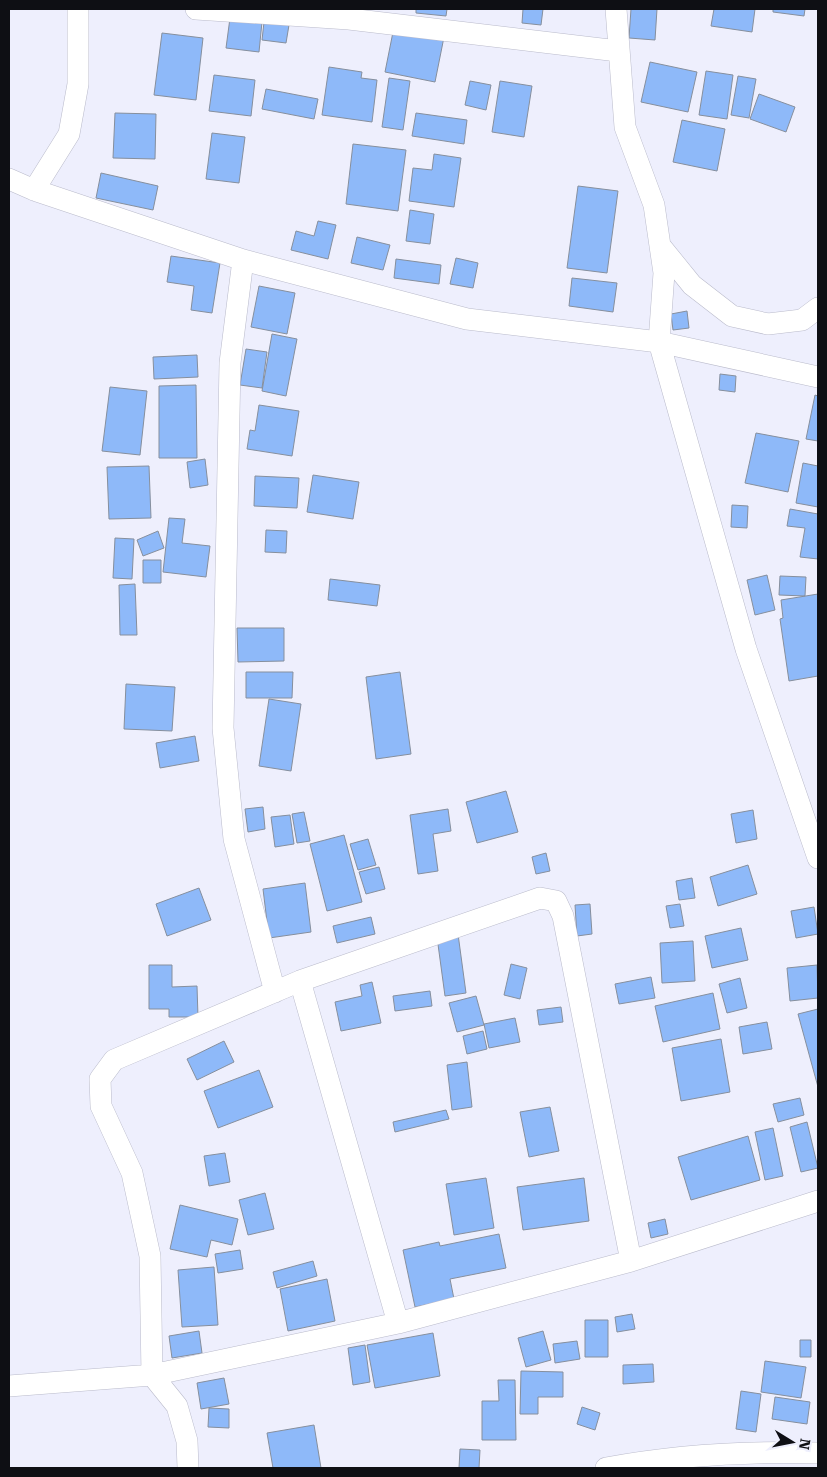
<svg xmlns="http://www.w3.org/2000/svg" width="827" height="1477" viewBox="0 0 827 1477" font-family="'Roboto Serif',serif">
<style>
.building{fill:#8eb9f9;stroke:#868f9d}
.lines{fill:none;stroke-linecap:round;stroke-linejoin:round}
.minor-casing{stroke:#babbcb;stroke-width:22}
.minor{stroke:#fff;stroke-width:21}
</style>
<rect width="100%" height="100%" fill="#eeeffd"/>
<path class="building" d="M416,9H447L446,16L416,13Z
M523,9H543L541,25L522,23Z
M631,9H657L655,40L629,38Z
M714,9H755L752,32L711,26Z
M773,9H805L804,16L773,12Z
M230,18L262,22L259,52L226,48Z
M264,22L289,25L286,43L262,40Z
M394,27L444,37L435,82L385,72Z
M162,33L203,38L196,100L154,95Z
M650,62L697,72L688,112L641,102Z
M329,67L362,72L361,78L377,80L372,122L322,115Z
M706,71L733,75L727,119L699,115Z
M214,75L255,80L251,116L209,111Z
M738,76L756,79L749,118L731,115Z
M389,78L410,81L403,130L382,127Z
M470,81L491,85L486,110L465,105Z
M500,81L532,86L524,137L492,132Z
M266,89L318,99L314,119L262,109Z
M759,94L795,107L786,132L750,119Z
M115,113L156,114L155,159L113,158Z
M416,113L467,120L464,144L412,136Z
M682,120L725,129L717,171L673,162Z
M212,133L245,137L239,183L206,179Z
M353,144L406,150L398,211L346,204Z
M434,154L461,158L454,207L409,201L413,168L432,170Z
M101,173L158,186L153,210L96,198Z
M578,186L618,191L607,273L567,268Z
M410,210L434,214L430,244L406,241Z
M318,221L336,225L328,259L291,250L296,231L314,236Z
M357,237L390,245L383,270L351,263Z
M171,256L220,263L212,313L191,310L194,286L167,282Z
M456,258L478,263L473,288L450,284Z
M396,259L441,265L439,284L394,278Z
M572,278L617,283L613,312L569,306Z
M259,286L295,293L287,334L251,327Z
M687,311L689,328L673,330L671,314Z
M272,334L297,339L286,396L262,391Z
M246,349L267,352L262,388L240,385Z
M197,355L198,377L154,379L153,357Z
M720,374L736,376L735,392L719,390Z
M196,385L197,458H159V386Z
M110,387L147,391L140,455L102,451Z
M815,395L818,396V441L806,439Z
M259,405L299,411L292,456L247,449L250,430L255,431Z
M756,433L799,441L788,492L745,483Z
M205,459L208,485L190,488L187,462Z
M803,463L818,466V507L796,503Z
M149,466L151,518L109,519L107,467Z
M313,475L359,482L353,519L307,512Z
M255,476L299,478L297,508L254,506Z
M732,505L748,506L747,528L731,527Z
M790,509L818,514V559L800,557L805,528L787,526Z
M169,518L185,519L182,543L210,546L206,577L163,572Z
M266,530L287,531L286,553L265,552Z
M158,531L164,548L143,556L137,540Z
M115,538L134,539L132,579L113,578Z
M143,560H161V583H143Z
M767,575L775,610L755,615L747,580Z
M780,576L806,577L805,596L779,595Z
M330,579L380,585L377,606L328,600Z
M135,584L137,635H120L119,585Z
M818,594V676L789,681L780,619L783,618L781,600Z
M237,628H284V661L238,662Z
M246,672H293L292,698H246Z
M400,672L411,754L376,759L366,677Z
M126,684L175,687L172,731L124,729Z
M269,699L301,704L291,771L259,766Z
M195,736L199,761L160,768L156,743Z
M506,791L518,832L477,843L466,802Z
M263,807L265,829L248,832L245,809Z
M448,809L451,831L433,834L438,871L418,874L410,815Z
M753,810L757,839L736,843L731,814Z
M304,812L310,841L297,843L292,814Z
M290,815L294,844L275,847L271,817Z
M344,835L362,902L327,911L310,844Z
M368,839L376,865L358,870L350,844Z
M546,853L550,871L536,874L532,857Z
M748,865L757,894L718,906L710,877Z
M379,867L385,889L366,894L359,872Z
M692,878L695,898L679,900L676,881Z
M305,883L311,932L269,938L263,889Z
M199,888L211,920L167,936L156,904Z
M590,904L592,934L577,936L575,905Z
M680,904L684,926L670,928L666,906Z
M814,907L818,934L796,938L791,911Z
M371,917L375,934L337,943L333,926Z
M741,928L748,960L712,968L705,936Z
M458,934L466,993L445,996L437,937Z
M693,941L695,981L662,983L660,943Z
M511,964L527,968L520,999L504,995Z
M149,965H172V987L197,986L198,1017H169V1009H149Z
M817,965L818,998L790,1001L787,968Z
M651,977L655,998L619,1004L615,984Z
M740,978L747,1008L727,1013L719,984Z
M372,982L381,1023L341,1031L335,1002L362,996L360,985Z
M430,991L432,1006L395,1011L393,996Z
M713,993L720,1029L663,1042L655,1006Z
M476,996L484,1025L457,1032L449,1003Z
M561,1007L563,1022L539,1025L537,1010Z
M818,1009V1087L798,1014Z
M515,1018L520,1042L489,1048L484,1024Z
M767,1022L772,1049L743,1054L739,1027Z
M483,1031L487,1049L467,1054L463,1036Z
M721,1039L730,1092L681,1101L672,1048Z
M224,1041L234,1062L197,1080L187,1059Z
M467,1062L472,1107L452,1110L447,1065Z
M259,1070L273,1107L218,1128L204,1091Z
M800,1098L804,1115L778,1122L773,1104Z
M550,1107L559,1151L529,1157L520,1112Z
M446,1110L449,1119L395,1132L393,1122Z
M807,1122L818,1168L801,1172L790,1127Z
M773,1128L783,1176L765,1180L755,1132Z
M748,1136L760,1180L691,1200L678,1157Z
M225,1153L230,1182L209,1186L204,1156Z
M486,1178L494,1228L454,1235L446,1184Z
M584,1178L589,1221L523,1230L517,1187Z
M265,1193L274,1229L248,1235L239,1200Z
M180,1205L238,1219L232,1245L211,1240L207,1257L170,1249Z
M665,1219L668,1234L651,1238L648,1223Z
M499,1234L506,1268L450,1279L454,1299L415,1307L403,1250L439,1242L440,1246Z
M240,1250L243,1269L218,1273L215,1254Z
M313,1261L317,1276L277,1288L273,1272Z
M214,1267L218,1325L182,1327L178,1270Z
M327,1279L335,1321L288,1331L280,1289Z
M632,1314L635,1329L617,1332L615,1317Z
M585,1320H608V1357H585Z
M199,1331L202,1353L172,1358L169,1336Z
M543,1331L551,1360L526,1367L518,1338Z
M433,1333L440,1376L375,1388L367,1345Z
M800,1340H811V1357H800Z
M577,1341L580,1359L555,1363L553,1344Z
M365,1345L370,1382L353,1385L348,1348Z
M765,1361L806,1367L801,1398L761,1392Z
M653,1364L654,1382L623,1384V1365Z
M521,1371L563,1372V1397H538V1414H520Z
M224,1378L229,1404L201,1409L197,1383Z
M498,1380H515L516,1440H482V1401H499Z
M741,1391L761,1394L756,1432L736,1429Z
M775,1397L810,1402L807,1424L772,1419Z
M582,1407L600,1413L595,1430L577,1424Z
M209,1408L229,1409V1428L208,1427Z
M314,1425L321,1468H273L267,1433Z
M460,1449L480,1450L479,1468H459Z"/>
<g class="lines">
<defs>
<path id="minor" d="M196,9L349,19L618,51
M616,9L625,127L654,205L664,273L659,342L746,649L818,858
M9,179L34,190L243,260L467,319L659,342L818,377
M34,190L69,134L78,84V9
M662,248L692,285L732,316L768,324L802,320L818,308
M243,260L230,363L223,728L234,839L275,992
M300,981L398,1323
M9,1386L152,1375L398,1323L631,1261L818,1201
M188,1468L187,1441L177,1406L152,1375L150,1256L132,1173L101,1106L100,1079L114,1060L300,981L540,898L556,901L563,916L631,1261
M606,1468C676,1455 748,1451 818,1453"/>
</defs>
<use href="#minor" class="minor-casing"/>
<use href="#minor" class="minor"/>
</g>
<rect width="827" height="1477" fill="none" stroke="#0e0f14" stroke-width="20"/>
<g transform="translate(792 1442) rotate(100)" stroke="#eeeffd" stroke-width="4" paint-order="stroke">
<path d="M0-4L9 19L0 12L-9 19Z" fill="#0e0f14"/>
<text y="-8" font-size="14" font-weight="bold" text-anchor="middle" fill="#0e0f14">N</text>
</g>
</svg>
